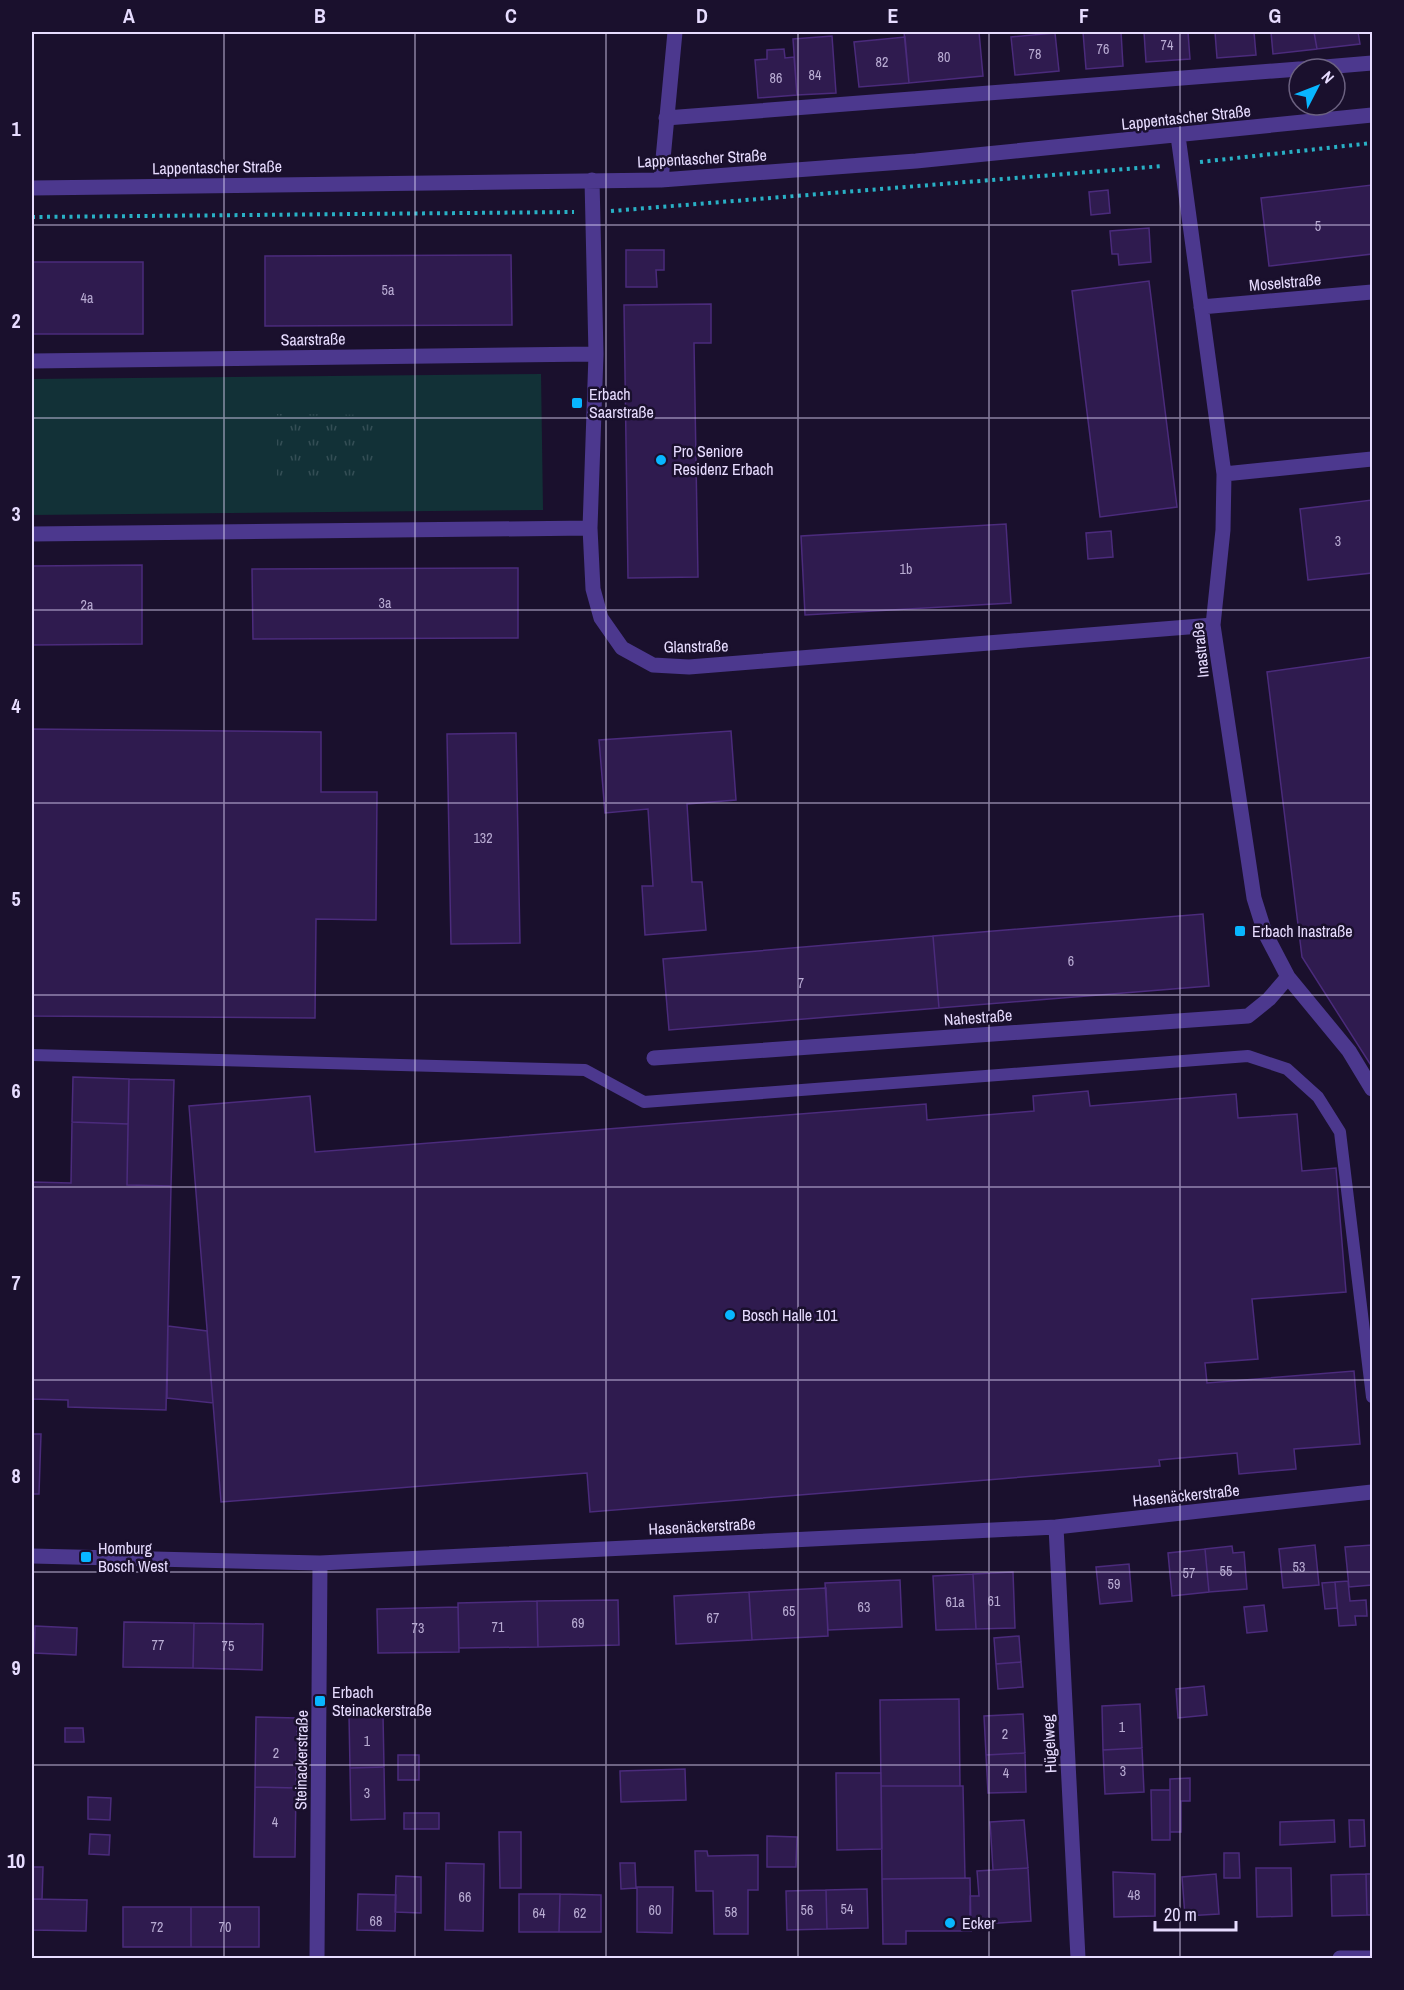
<svg xmlns="http://www.w3.org/2000/svg" width="1404" height="1990" viewBox="0 0 1404 1990" font-family="'Archivo Narrow',sans-serif">
<style>
.grass{fill:#123137}
.park{fill:url(#park-tufts)}
.building{fill:#2f1b4f;stroke:#4b2b7c;stroke-width:1.5}
.lines{fill:none;stroke-linecap:round;stroke-linejoin:round}
.path{stroke:#29b0c5;stroke-width:4;stroke-dasharray:3 4.5;stroke-linecap:butt}
.service{stroke:#4c388e;stroke-width:12}
.minor{stroke:#4c388e;stroke-width:15}
.grid{fill:none;stroke:#e7dcff;stroke-width:1.5;stroke-opacity:0.55}
.poi-dot{fill:#08b6ff;stroke:#1a102d;stroke-width:2}
.labels{text-anchor:middle;stroke-width:5;stroke-linejoin:round;paint-order:stroke}
.number-label{font-size:14px;fill:#b9acd3}
.street-label{font-size:16px;fill:#e7dcff;stroke:#1a102d}
.poi-label{font-size:16px;fill:#e7dcff;stroke:#1a102d;text-anchor:start}
.neatline{fill:none;stroke:#e7dcff;stroke-width:2}
.grid-label{font-size:20px;text-anchor:middle;font-weight:bold;fill:#e7dcff}
</style>
<defs>
<pattern id="park-tufts" width="24" height="20" patternUnits="userSpaceOnUse" patternTransform="scale(1.5)"><rect width="24" height="20" fill="#123137"/><path d="M3 7l-1-3M5 7V3M7 7l1-3M15 17l-1-3M17 17v-4M19 17l1-3" fill="none" stroke="#344e55"/></pattern>
</defs>
<rect width="100%" height="100%" fill="#1a102d"/>
<path class="grass" d="M541,374L543,510L32,515V379Z"/>
<path class="park" d="M277,414L380,415L379,478H277Z"/>
<path class="building" d="M904,32H979L983,76L909,83Z
M1083,32H1121L1123,66L1086,69Z
M1144,32H1188L1190,59L1146,62Z
M1215,32H1254L1256,55L1217,58Z
M1271,32H1314L1317,49L1273,54Z
M1314,32H1358L1360,44L1317,49Z
M1055,33L1059,71L1015,75L1011,37Z
M832,36L836,93L797,95L793,39Z
M905,37L909,83L859,87L854,42Z
M784,49L785,58L794,57L797,95L758,98L755,60L767,59V50Z
M1372,185V254L1269,266L1261,198Z
M1108,190L1110,213L1091,215L1089,192Z
M1149,228L1151,262L1119,265L1118,254H1112L1110,231Z
M626,250H664V270H656L657,287H626Z
M511,255L512,325L265,326V256Z
M32,262H143V334H32Z
M1149,281L1177,507L1100,517L1072,291Z
M711,304V343H694L698,577L628,578L624,305Z
M1372,500V573L1308,580L1300,509Z
M1006,524L1011,603L805,615L801,536Z
M1111,531L1113,557L1088,559L1086,533Z
M142,565V644L32,645V566Z
M518,568V638L253,639L252,569Z
M1372,657V1067L1302,957L1267,672Z
M32,729L321,732V792H377L376,920L316,919L315,1018L32,1016Z
M731,731L736,800L687,804L692,882H702L706,930L645,935L642,886H653L648,809L605,813L599,740Z
M516,733L520,943L451,944L447,734Z
M1203,914L1209,986L939,1008L933,936Z
M933,936L939,1008L669,1030L663,959Z
M73,1077L129,1079L128,1124L72,1122Z
M129,1079L174,1080L171,1186L127,1185Z
M1088,1091L1090,1106L1236,1094L1238,1118L1297,1114L1302,1171L1336,1168L1346,1292L1252,1299L1258,1359L1205,1363L1207,1383L1354,1371L1360,1444L1294,1449L1296,1469L1239,1474L1237,1453L1159,1460L1160,1466L590,1512L587,1473L221,1502L189,1106L310,1096L315,1152L926,1104L927,1120L1034,1111L1033,1096Z
M72,1122L128,1124L127,1185L171,1186L166,1410L68,1407V1400L32,1399V1182L71,1183Z
M168,1326L207,1331L213,1403L167,1398Z
M32,1434H41L39,1494H32Z
M1315,1545L1319,1585L1283,1588L1279,1549Z
M1372,1545V1585L1349,1587L1345,1547Z
M1232,1546L1233,1553L1244,1552L1247,1589L1209,1592L1205,1549Z
M1205,1549L1209,1592L1172,1596L1168,1553Z
M1129,1564L1132,1601L1100,1604L1096,1567Z
M1013,1572L1015,1628L976,1629L973,1574Z
M973,1574L976,1629L936,1630L933,1576Z
M900,1580L902,1627L828,1630L825,1583Z
M1348,1581L1350,1601L1366,1600L1367,1616H1355L1356,1625L1339,1626L1335,1582Z
M1335,1582L1337,1608L1325,1609L1322,1583Z
M826,1588L828,1636L752,1640L749,1592Z
M749,1592L752,1640L676,1644L674,1596Z
M618,1600L619,1645L538,1647L537,1601Z
M537,1601L538,1647L459,1648L458,1603Z
M1264,1605L1267,1631L1247,1633L1244,1607Z
M458,1607L459,1652L378,1653L377,1609Z
M124,1622L194,1623L193,1668L123,1667Z
M194,1623L263,1624L262,1670L193,1668Z
M35,1626L77,1628L76,1655L34,1653Z
M1019,1636L1021,1662L996,1664L994,1638Z
M1021,1662L1023,1687L998,1689L996,1664Z
M1204,1686L1207,1715L1178,1718L1176,1689Z
M959,1699L960,1786H881L880,1700Z
M1140,1704L1142,1748L1103,1750L1102,1706Z
M1023,1714L1025,1753L986,1755L984,1716Z
M349,1715H383L384,1767L350,1768Z
M256,1717L297,1718L296,1788L255,1787Z
M65,1728H83L84,1742H65Z
M1142,1748L1144,1792L1105,1794L1103,1750Z
M1025,1753L1026,1792L988,1793L986,1755Z
M398,1755H419V1780H398Z
M384,1767L385,1819L351,1820L350,1768Z
M685,1769L686,1800L621,1802L620,1771Z
M836,1773H881L882,1849L837,1850Z
M1190,1778V1801H1181V1832H1170V1779Z
M881,1786H963L965,1878L882,1879Z
M255,1787L296,1788L295,1857H254Z
M1151,1790H1170V1840H1152Z
M88,1797L111,1798L110,1820L88,1819Z
M404,1813H439V1829H404Z
M1024,1820L1028,1868L993,1870L990,1822Z
M1334,1820L1335,1842L1280,1845V1822Z
M1349,1820H1364L1365,1846L1350,1847Z
M499,1832H521V1888H500Z
M90,1834L110,1835L109,1855L89,1854Z
M767,1836L797,1837L796,1867H767Z
M695,1851H707L708,1856L758,1855V1890H748V1934H714L713,1891H696Z
M1224,1853H1239L1240,1878H1224Z
M446,1863L484,1864L483,1931L445,1930Z
M620,1863H635L636,1888L621,1889Z
M32,1867H43L42,1899H32V1903Z
M1028,1868L1031,1921L970,1925V1896H979L977,1871Z
M1256,1868H1291L1292,1916L1257,1917Z
M1113,1872L1155,1874V1916L1114,1917Z
M1216,1874L1219,1914L1185,1916L1182,1877Z
M1366,1874L1367,1915L1332,1916L1331,1875Z
M1366,1874H1372V1915H1367Z
M396,1876L421,1877V1913L395,1912Z
M970,1878L971,1931H906V1944H883L882,1879Z
M637,1887H673L672,1933L637,1932Z
M867,1889L868,1928L827,1929L826,1890Z
M826,1890L827,1929L787,1930L786,1891Z
M358,1894L396,1895L395,1931L357,1930Z
M519,1894H560L559,1932H519Z
M560,1894L601,1895V1932H559Z
M32,1899L87,1900L86,1931L32,1930Z
M123,1907H191V1947H123Z
M191,1907H259V1947H191Z"/>
<g class="lines">
<path class="path" d="M1200,162L1372,143
M611,211L1163,166
M32,217L574,212"/>
<path class="service" d="M32,1055L585,1070L644,1102L1248,1056L1287,1069L1318,1097L1340,1132L1372,1397"/>
<path class="minor" d="M1301,69L1372,63
M666,118L1299,69
M1178,136L1224,474L1223,530L1213,625L1254,898L1265,933L1288,977L1349,1051L1372,1089
M592,180L596,354L590,528L593,589L601,618L622,648L653,665L689,667L1213,625
M661,180L675,32
M32,188L661,180L916,161L1372,115
M1201,307L1372,292
M32,361L596,354
M1224,474L1372,459
M32,534L590,528
M654,1058L1248,1016L1269,999L1288,977
M1056,1527L1078,1958
M32,1556L320,1563L1056,1527L1372,1492
M317,1958L320,1563
M1340,1958H1372"/>
</g>
<path class="grid" d="M224,32V1958M415,32V1958M606,32V1958M798,32V1958M989,32V1958M1180,32V1958M32,225H1372M32,418H1372M32,610H1372M32,803H1372M32,995H1372M32,1187H1372M32,1380H1372M32,1572H1372M32,1765H1372"/>
<g class="poi-dot">
<rect x="571" y="397" width="12" height="12" rx="3"/>
<circle cx="661" cy="460" r="6"/>
<rect x="1234" y="925" width="12" height="12" rx="3"/>
<circle cx="730" cy="1315" r="6"/>
<rect x="80" y="1551" width="12" height="12" rx="3"/>
<rect x="314" y="1695" width="12" height="12" rx="3"/>
<circle cx="950" cy="1923" r="6"/>
</g>
<g class="labels">
<g class="number-label">
<text x="1167" y="50">74</text>
<text x="1103" y="54">76</text>
<text x="1035" y="59">78</text>
<text x="944" y="62">80</text>
<text x="882" y="67">82</text>
<text x="815" y="80">84</text>
<text x="776" y="83">86</text>
<text x="1318" y="231">5</text>
<text x="388" y="295">5a</text>
<text x="87" y="303">4a</text>
<text x="1338" y="546">3</text>
<text x="906" y="574">1b</text>
<text x="385" y="608">3a</text>
<text x="87" y="610">2a</text>
<text x="483" y="843">132</text>
<text x="1071" y="966">6</text>
<text x="801" y="988">7</text>
<text x="1299" y="1572">53</text>
<text x="1226" y="1576">55</text>
<text x="1189" y="1578">57</text>
<text x="1114" y="1589">59</text>
<text x="994" y="1606">61</text>
<text x="955" y="1607">61a</text>
<text x="864" y="1612">63</text>
<text x="789" y="1616">65</text>
<text x="713" y="1623">67</text>
<text x="578" y="1628">69</text>
<text x="498" y="1632">71</text>
<text x="418" y="1633">73</text>
<text x="158" y="1650">77</text>
<text x="228" y="1651">75</text>
<text x="1122" y="1732">1</text>
<text x="1005" y="1739">2</text>
<text x="367" y="1746">1</text>
<text x="276" y="1758">2</text>
<text x="1123" y="1776">3</text>
<text x="1006" y="1778">4</text>
<text x="367" y="1798">3</text>
<text x="275" y="1827">4</text>
<text x="1134" y="1900">48</text>
<text x="465" y="1902">66</text>
<text x="847" y="1914">54</text>
<text x="655" y="1915">60</text>
<text x="807" y="1915">56</text>
<text x="731" y="1917">58</text>
<text x="539" y="1918">64</text>
<text x="580" y="1918">62</text>
<text x="376" y="1926">68</text>
<text x="157" y="1932">72</text>
<text x="225" y="1932">70</text>
</g>
<g class="street-label">
<text transform="translate(1186 117) rotate(-6)" y="6">Lappentascher Straße</text>
<text transform="translate(702 158) rotate(-3)" y="6">Lappentascher Straße</text>
<text transform="translate(217 167) rotate(-1)" y="6">Lappentascher Straße</text>
<text transform="translate(1285 282) rotate(-5)" y="6">Moselstraße</text>
<text transform="translate(313 339) rotate(-1)" y="6">Saarstraße</text>
<text transform="translate(696 646) rotate(-1)" y="6">Glanstraße</text>
<text transform="translate(1200 650) rotate(-96)" y="6">Inastraße</text>
<text transform="translate(978 1017) rotate(-4)" y="6">Nahestraße</text>
<text transform="translate(1186 1495) rotate(-6)" y="6">Hasenäckerstraße</text>
<text transform="translate(702 1526) rotate(-3)" y="6">Hasenäckerstraße</text>
<text transform="translate(1049 1744) rotate(-93)" y="6">Hügelweg</text>
<text transform="translate(301 1760) rotate(-89)" y="6">Steinackerstraße</text>
</g>
<g class="poi-label">
<text x="589" y="400">Erbach<tspan x="589" dy="18">Saarstraße</tspan></text>
<text x="673" y="457">Pro Seniore<tspan x="673" dy="18">Residenz Erbach</tspan></text>
<text x="1252" y="937">Erbach Inastraße</text>
<text x="742" y="1321">Bosch Halle 101</text>
<text x="98" y="1554">Homburg<tspan x="98" dy="18">Bosch West</tspan></text>
<text x="332" y="1698">Erbach<tspan x="332" dy="18">Steinackerstraße</tspan></text>
<text x="962" y="1929">Ecker</text>
</g>
</g>
<rect width="1404" height="1990" fill="none" stroke="#1a102d" stroke-width="66"/>
<g transform="translate(1317 87) rotate(48)"><circle r="28" fill="#1a102d" stroke="#6c6281" stroke-width="1.5"/>
<path d="M0-4.5L10 22L0 15L-10 22Z" fill="#08b6ff"/>
<text y="-9" font-size="16" font-weight="bold" text-anchor="middle" fill="#e7dcff">N</text>
</g>
<path d="M1155 1921v9h81v-9" fill="none" stroke="#e7dcff" stroke-width="3"/>
<text x="1164" y="1921" font-size="18" fill="#e7dcff" stroke="#1a102d" stroke-width="4.5" paint-order="stroke">20 m</text>
<rect x="33" y="33" width="1338" height="1924" class="neatline"/>
<g class="grid-label">
<text x="129" y="23">A</text>
<text x="320" y="23">B</text>
<text x="511" y="23">C</text>
<text x="702" y="23">D</text>
<text x="893" y="23">E</text>
<text x="1084" y="23">F</text>
<text x="1275" y="23">G</text>
<text x="16" y="136">1</text>
<text x="16" y="328">2</text>
<text x="16" y="521">3</text>
<text x="16" y="713">4</text>
<text x="16" y="906">5</text>
<text x="16" y="1098">6</text>
<text x="16" y="1290">7</text>
<text x="16" y="1483">8</text>
<text x="16" y="1675">9</text>
<text x="16" y="1868">10</text>
</g>
</svg>
